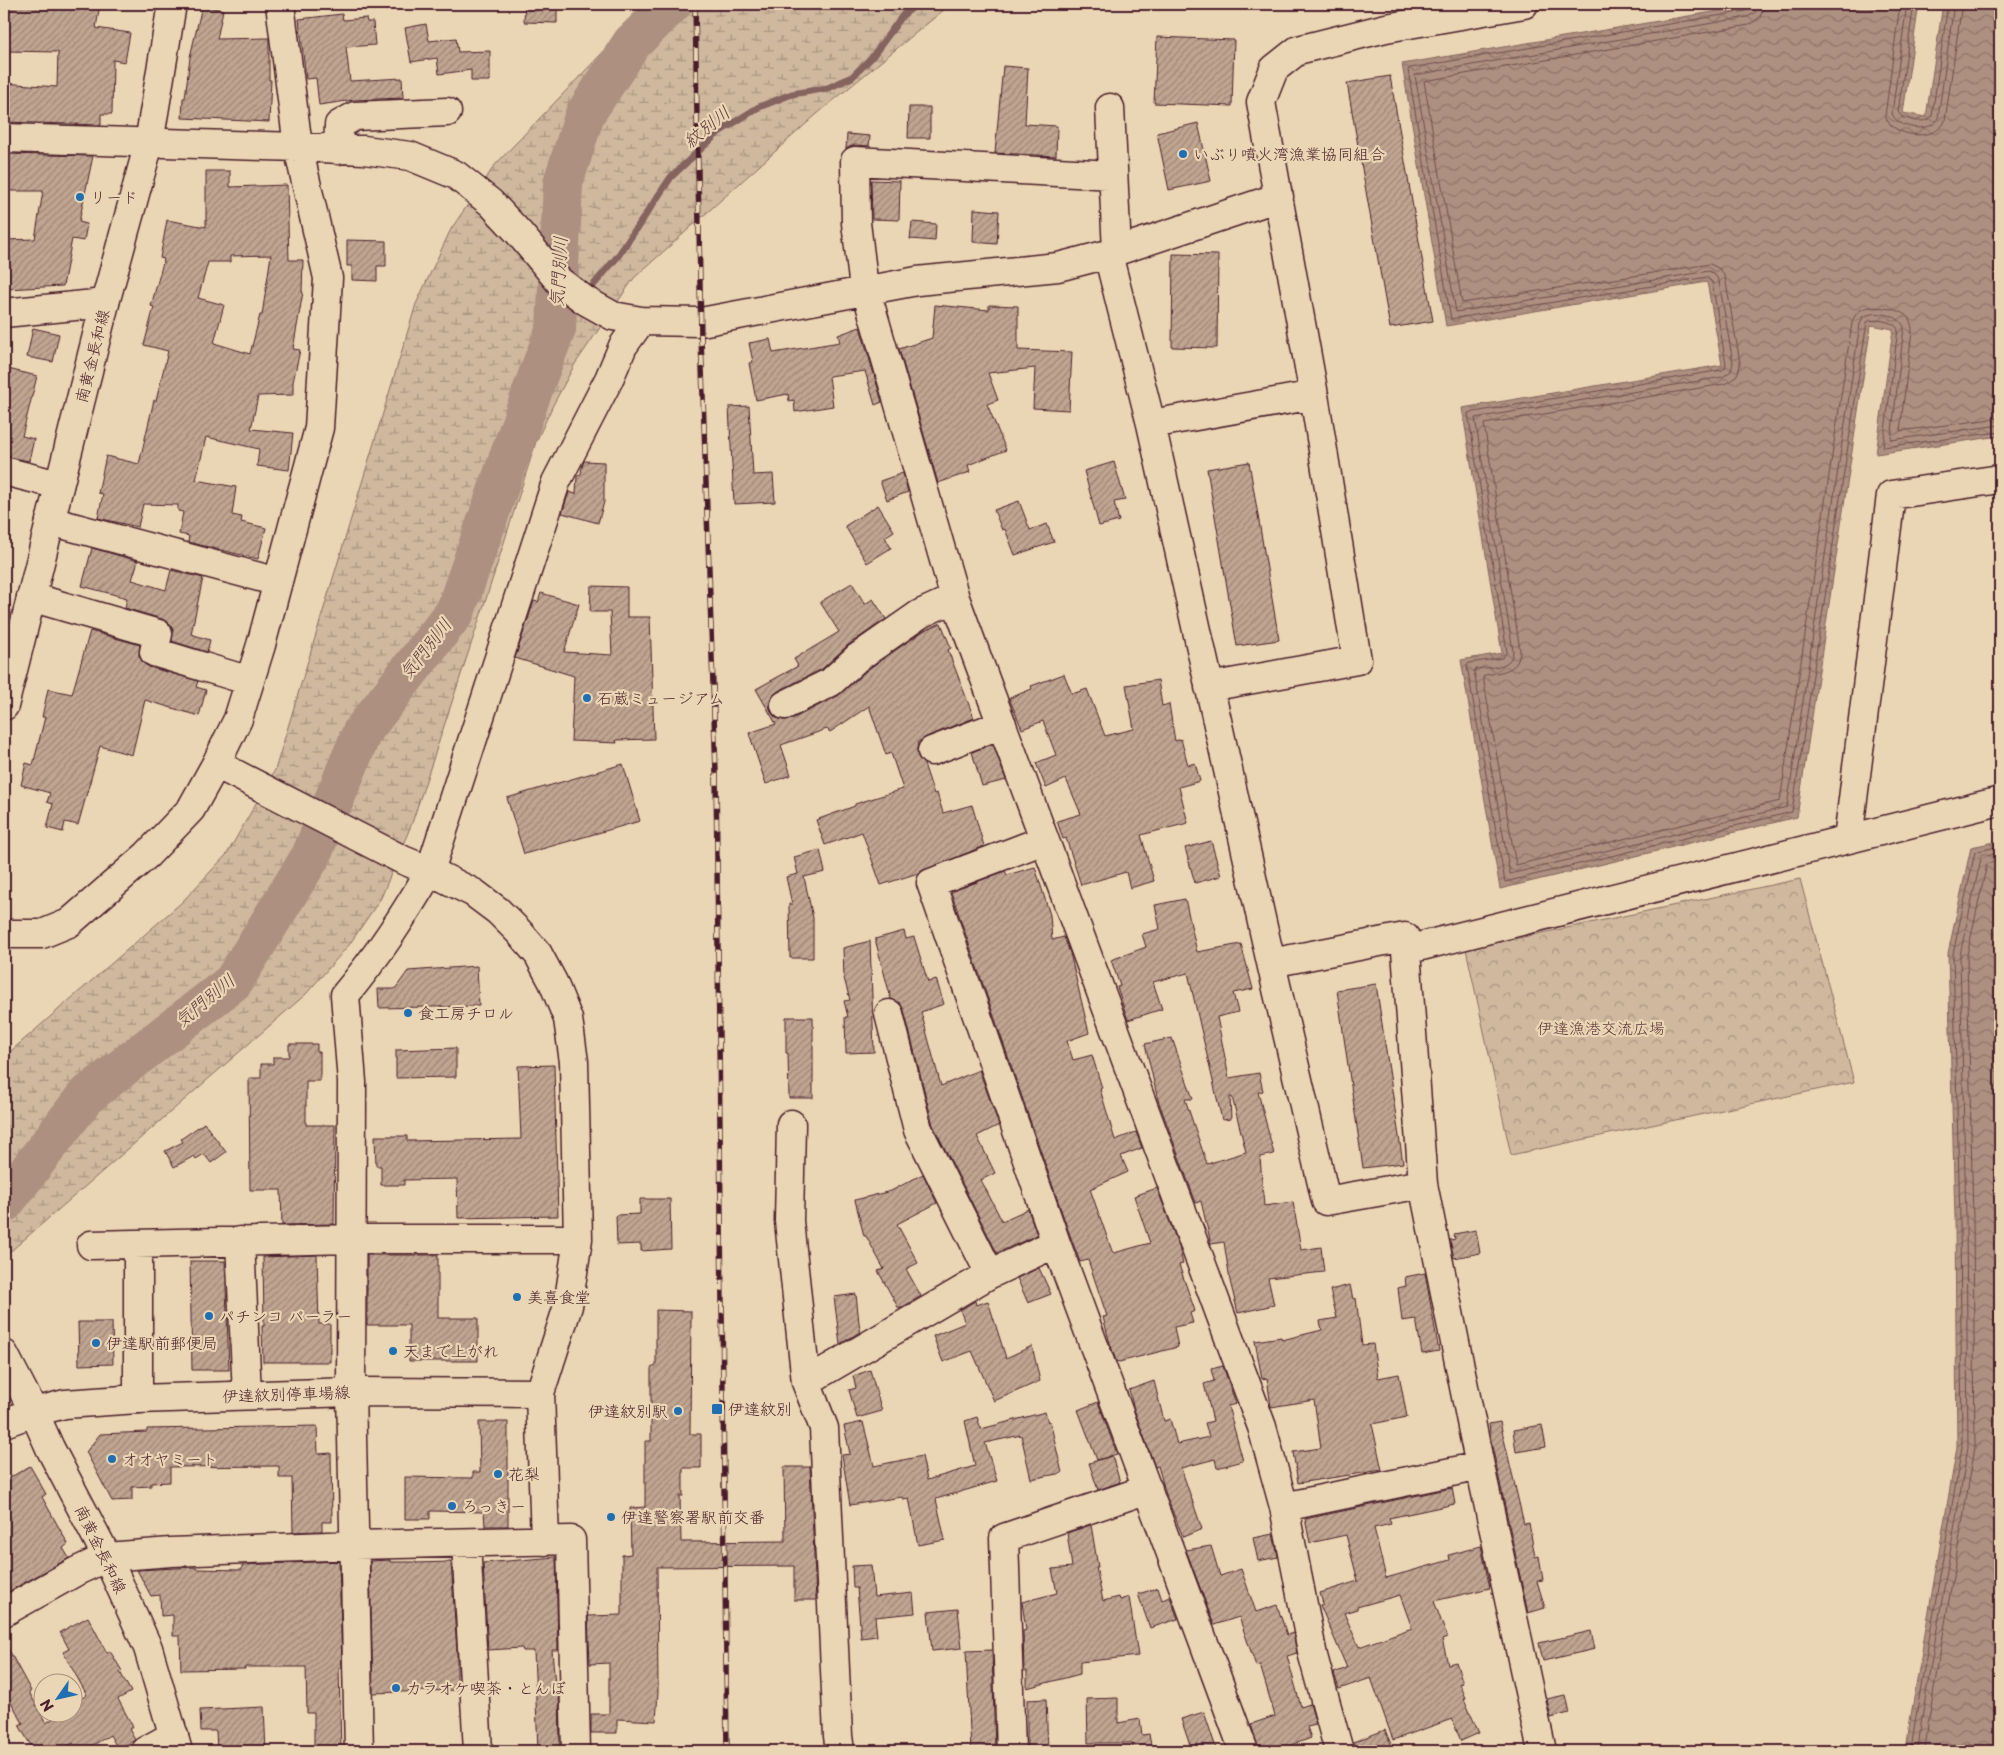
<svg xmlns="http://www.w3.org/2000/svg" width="2004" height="1755" viewBox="0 0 2004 1755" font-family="'Playpen Sans','Klee One',sans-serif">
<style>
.wetland{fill:url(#wetland-marsh);stroke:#8c6c64}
.park{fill:url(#park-crowns);stroke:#8c6c64}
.water{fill:url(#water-waves);stroke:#85635e}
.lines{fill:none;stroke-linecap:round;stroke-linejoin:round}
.shore{stroke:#724c4d;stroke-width:1}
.stream{stroke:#85635e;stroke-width:7}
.river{stroke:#ad9080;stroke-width:40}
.building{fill:url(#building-hatch);stroke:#4a1f2b;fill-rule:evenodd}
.minor-casing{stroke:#4a1f2b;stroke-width:31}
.major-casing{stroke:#4a1f2b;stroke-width:31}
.minor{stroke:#ead6b4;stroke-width:28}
.major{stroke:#ead6b4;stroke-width:28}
.rail-casing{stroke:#4a1f2b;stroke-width:5.5}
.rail{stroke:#ead6b4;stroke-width:4;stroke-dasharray:11;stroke-linecap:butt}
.poi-dot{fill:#1f6fb2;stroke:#ead6b4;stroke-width:2}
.labels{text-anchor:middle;stroke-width:4.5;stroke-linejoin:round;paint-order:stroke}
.poi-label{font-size:16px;fill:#4a1f2b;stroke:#ead6b4;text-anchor:start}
.street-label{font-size:16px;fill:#4a1f2b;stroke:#ead6b4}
.park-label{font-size:16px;fill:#5e363c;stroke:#ead6b4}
.water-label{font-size:18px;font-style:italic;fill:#633b40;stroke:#ead6b4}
</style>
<defs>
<pattern id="wetland-marsh" width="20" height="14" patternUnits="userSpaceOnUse" patternTransform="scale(1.25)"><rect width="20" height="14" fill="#cfb89e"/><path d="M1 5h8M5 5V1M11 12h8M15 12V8" fill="none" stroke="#aa9581"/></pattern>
<pattern id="park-crowns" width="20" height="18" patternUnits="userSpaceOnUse" patternTransform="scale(1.25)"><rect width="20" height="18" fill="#cfb89e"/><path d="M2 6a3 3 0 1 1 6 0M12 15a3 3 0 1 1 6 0" fill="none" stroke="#aa9581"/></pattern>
<pattern id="water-waves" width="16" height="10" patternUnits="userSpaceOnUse" patternTransform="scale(1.25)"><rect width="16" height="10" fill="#ad9080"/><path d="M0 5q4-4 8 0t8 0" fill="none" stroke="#8f7569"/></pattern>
<pattern id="building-hatch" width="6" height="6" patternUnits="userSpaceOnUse" patternTransform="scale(1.25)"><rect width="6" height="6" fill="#c0a591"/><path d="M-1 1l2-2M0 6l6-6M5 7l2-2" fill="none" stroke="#9e8677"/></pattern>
</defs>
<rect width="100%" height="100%" fill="#ead6b4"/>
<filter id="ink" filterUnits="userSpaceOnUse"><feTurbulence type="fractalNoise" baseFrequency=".02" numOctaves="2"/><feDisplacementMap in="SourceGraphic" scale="10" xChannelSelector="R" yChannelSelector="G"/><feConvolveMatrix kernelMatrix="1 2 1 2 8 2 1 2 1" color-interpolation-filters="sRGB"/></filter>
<g filter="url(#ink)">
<path class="wetland" d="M649,4H951L817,114L634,278L575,364L553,405L536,442L487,596L412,823L381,898L349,945L306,994L4,1257V1057L182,902L227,854L275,770L416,304L451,229L495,165Z"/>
<path class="park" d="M1800,879L1854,1082L1511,1155L1466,949Z"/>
<path class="water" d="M1760,4H1919L1903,113L1926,117L1943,4H2000V436L1876,454L1893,329L1871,325L1797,817L1500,889L1461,660L1502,653L1462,408L1722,365L1707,282L1446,326L1402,64Z
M2000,841V1751H1906L1910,1721L1957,1447L1955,1219L1948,953L1971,847Z"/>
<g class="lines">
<path class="shore" d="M1751,4L1750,8L1746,11L1410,68L1408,70L1451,319L1707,277L1712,282L1726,364L1725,368L1722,370L1468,413L1507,652L1502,658L1469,663L1467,666L1505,882L1792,812L1867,322C1875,318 1894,321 1898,329L1883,447L2000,432
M1757,4L1755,13L1747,17L1415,75L1456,312L1709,271L1715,275L1719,281L1733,363L1731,371L1723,377L1475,418L1513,651C1512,669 1490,667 1476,669L1474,671L1510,874L1787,807L1860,324L1863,317C1874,310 1899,314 1904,327L1891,440L2000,425
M1765,4L1760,17L1749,25L1424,81L1462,303L1710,264L1720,269L1725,277L1740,362C1740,373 1735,380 1724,384L1484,424L1520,650C1520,671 1502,672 1485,675L1483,677L1516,865L1780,801L1852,323C1857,306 1869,306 1884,308C1899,310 1912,314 1912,331L1900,431L2000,418
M1900,4L1885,116C1892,137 1935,143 1945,121L1962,4
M1907,4L1892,113C1896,129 1932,134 1938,118L1954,4
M1914,4L1898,112L1903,118C1912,119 1926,125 1932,116L1948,4
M1911,1751L1915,1722L1962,1447L1960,1219L1953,954L1975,852L2000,846
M1918,1751L1921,1723L1968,1447L1966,1219L1960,955L1981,858L2000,852
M1925,1751L1928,1724L1975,1447L1973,1219L1967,955L1987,864L2000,860"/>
<path class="stream" d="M586,294L618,256L671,177L719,132L759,107L792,94L828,88L852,77L872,57L903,15L917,4
M556,329L579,302"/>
<path class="river" d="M4,1203L86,1096L233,982L311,856L362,732L455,612L538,375L556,329L563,183L585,114L632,43L672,4"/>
</g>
<path class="building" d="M8,4H100L96,28L130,33L125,62L113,60L112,114H101V125L4,122V83L57,87L58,52L6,51Z
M525,4H557V23L524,22Z
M202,6L223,10L217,39L269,38V80H271L269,122L182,118L183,98H185L190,57Z
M342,14L343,20L366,18L367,22H373L375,45L346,47L350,81L402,78L403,98L354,100L319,105L316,78L306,79L299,19Z
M426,24L429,41L456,38L458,52L490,51V81H471V70L439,74L437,58L411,62L405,28Z
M1157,37L1234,40L1232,106L1154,103Z
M1003,66L1028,68L1025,124L1057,126L1056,156L995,153Z
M1390,76L1433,321L1390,328L1347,83Z
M909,107H930V138H908Z
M1198,123L1211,181L1169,190L1157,133Z
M847,134L870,136L869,146L855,145L846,149Z
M4,154L93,156L79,222L87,224L84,241L72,239L63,286L6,289L4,240L35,239L43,191H4Z
M206,171H230V187L287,185L289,260H303L302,292H303L293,349L300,350L293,382V395L258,396L251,429L293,433L289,470L257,466L259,449L206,437L196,480L236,487L232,515L242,517L241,522L266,528L258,559L188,542L189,536L179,534L183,512L178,511V505L143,504L138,527L98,518L103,494L98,493L106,456L139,464L154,400L156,401L168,351L144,345L154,307L151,306L164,259L160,258L167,220L206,227ZM271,255L262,315H260L250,354L214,343L224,305L198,298L208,262H230V256Z
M871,180L900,181L899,220L872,219Z
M974,209L999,211L997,244L973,242Z
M912,222L936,224L935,241L910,239Z
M347,240L386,241V266H377V281L352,280V266H347Z
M1173,254L1218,255L1217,348L1172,347Z
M935,305L989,310V305L1018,306V350L1072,352L1069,410L1033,408L1035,368L988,373L998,400L987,404L1006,450L968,465L970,472L938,483L899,349L932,338Z
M860,327L882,402L875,405L865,371L829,376L833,406L795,412L794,400L789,401L788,394L756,400L749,363L753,362L749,343L770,339L773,353L840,342L838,335Z
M33,328L59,334L53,362L27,357Z
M4,368L37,376L22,436L34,439L29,461L4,456Z
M749,406L753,475L773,474L775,502L734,504L729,407Z
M584,461L604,462V502L598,523L562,513L569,492L576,494L577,476L581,474L582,467Z
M1114,462L1125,500L1114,502L1119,521L1099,526L1084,471Z
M1249,462L1279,640L1237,646L1207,469Z
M903,473L908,492L887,500L880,481Z
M1019,501L1030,530L1047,524L1054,542L1015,555L1005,529L1002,530L994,510Z
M878,505L894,531L885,537L891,548L867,563L845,526Z
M92,548L138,561L132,580L166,590L171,570L203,578L191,634L210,640L207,652L172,641L173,630L169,623L162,619L125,608L127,598L82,586Z
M852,583L865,604L873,599L886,619L848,645L822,669L778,691L772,696L769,705L771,712L776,718L784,720L792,719L838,696L867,670L925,630L941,623L951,648L948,650L974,718L926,737L918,742L917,749L918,757L924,764L934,794L937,793L943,813L972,805L984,846L921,872L881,885L862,832L825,845L816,820L855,806V804L903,789L891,753L886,755L869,706L830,732L827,729L781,745L791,775L766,784L749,733L776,724L756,689L798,666L794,659L839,632L820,602Z
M591,586L627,587V617H650L654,739L616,740L617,743L571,741L574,676L515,658L534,601L538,602L541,593L579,604L564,652L612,655L610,612H590Z
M90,631L140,645L139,656L143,663L149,667L198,681L196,687L206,690L199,716L145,700L132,755L100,746L78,825L65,822L63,832L47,828L53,804L47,802L50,793L21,785L26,763L33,765L45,717H42L48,689L72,694Z
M1064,674L1072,694L1087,689L1105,736L1134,729L1126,685L1158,680L1162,706L1169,704L1175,741L1181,739L1188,765L1195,763L1200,781L1179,787L1188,823L1141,835L1154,881L1130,888L1126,872L1081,885L1066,838L1063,839L1057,821L1081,814L1066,779L1046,788L1036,763L1056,755L1043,721L1022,729L1009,698L1032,689L1031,686Z
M993,744L1006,780L982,786L972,752Z
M623,764L640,821L524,854L507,798Z
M1211,841L1221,876L1195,883L1185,848Z
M820,850L825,872L804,877L813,918V958H790L789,904H792L786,877L798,874L794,857Z
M1035,867L1050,915L1052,940L1064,937L1070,953L1089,1033L1067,1041L1073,1060L1092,1055L1102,1088L1100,1089L1115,1140L1136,1132L1142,1148L1121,1156L1128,1172L1090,1189L1112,1251L1114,1253L1150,1243L1134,1196L1157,1188L1179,1247L1183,1264L1179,1265L1195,1311L1190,1313L1193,1323L1174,1327L1178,1347L1119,1362L1116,1361L1109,1340L1103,1317L1107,1316L1088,1260L1080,1262L1067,1227L951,892L1005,871L1007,875Z
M1185,899L1197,952L1241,944L1253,989L1233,993L1238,1012L1217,1017L1229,1078L1259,1073L1263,1091L1258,1092L1274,1154L1260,1157L1264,1206L1293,1202L1301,1250L1321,1247L1324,1272L1268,1278L1274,1305L1238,1313L1230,1281L1224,1242L1211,1244L1201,1201L1196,1203L1158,1100L1145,1044L1172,1038L1193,1099H1185L1207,1164L1246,1152L1232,1097H1230L1231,1119L1222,1120L1188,973L1153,982L1162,1009L1128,1020L1117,987L1120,986L1111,960L1146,947L1142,934L1160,929L1155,905Z
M904,931L906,939L914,937L928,982L936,979L944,1004L921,1012L941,1086L979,1070L999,1125L977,1136L995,1173L981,1180L1002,1221L1028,1209L1037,1235L997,1253L933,1125L904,1010L900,1003L891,999L875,939Z
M870,941L874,1052L846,1053L845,1017H848L844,1001L850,1000L844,978L843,948Z
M477,966L479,1006L379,1008L378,989H395L408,971Z
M1376,984L1403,1163L1363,1168L1337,990Z
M786,1017H813V1098H789L788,1053H786Z
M289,1044H317V1052H320V1081H306V1125H335L334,1224L282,1225L281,1190H250L249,1078H261V1064H273V1057H289Z
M456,1048V1077L396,1078V1050Z
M554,1065L558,1216L458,1218L457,1179L404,1180V1185H381V1166H376L375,1136H407V1141L521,1139L518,1066Z
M204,1123L226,1152L211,1163L204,1154L196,1159L194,1156L174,1167L165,1151L183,1142L181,1139Z
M923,1174L937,1203L897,1224L918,1263L906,1269L921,1296L899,1309L878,1271L884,1269L866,1236H864L855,1200L891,1191Z
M640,1199H670L671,1249L641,1251V1244L617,1245L616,1215L640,1214Z
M1476,1230L1480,1253L1454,1258L1450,1240L1455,1239L1454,1234Z
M317,1255L319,1324H330V1362H263L262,1326H264L263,1257Z
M367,1255H438V1318H478V1361H409V1325H367Z
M190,1261H225L229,1370H192Z
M1039,1268L1051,1294L1028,1303L1017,1278Z
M1425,1273L1439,1351L1422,1354L1416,1319L1402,1321L1398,1288L1406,1286L1405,1277Z
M1350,1285L1353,1299L1356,1298L1362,1345L1373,1344L1378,1378L1399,1374L1407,1417L1372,1424L1382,1470L1298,1483L1293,1452L1321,1448L1314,1400L1271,1407L1267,1378L1262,1379L1255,1341L1281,1337L1282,1340L1322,1330L1320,1321L1337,1318L1330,1290Z
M856,1294L860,1332L840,1344L834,1297Z
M975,1301L976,1305L988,1301L1006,1358L1032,1346L1040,1381L994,1401L972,1351L943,1362L933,1336L965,1323L960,1310Z
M656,1310L691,1311L690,1434H701V1468H683V1496H680L681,1542L785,1541L784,1467H810L816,1600H794V1566L657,1567L658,1692L656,1721L617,1719V1733H591V1714H609V1663L590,1664L588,1616L622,1615V1555L631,1554L630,1508L645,1507V1441H651V1368L656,1366Z
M78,1322H112L113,1364L79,1365Z
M1223,1366L1236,1404L1228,1406L1243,1461L1217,1468L1215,1459L1181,1468L1202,1529L1183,1537L1167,1498L1158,1466L1155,1467L1134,1409L1129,1390L1154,1381L1164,1421L1170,1419L1177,1444L1209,1437L1205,1423L1213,1421L1204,1384L1214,1381L1211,1369Z
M870,1370L882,1411L857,1418L849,1390L856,1388L853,1376Z
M1098,1402L1117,1454L1097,1460L1078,1410Z
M1045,1412L1048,1422L1050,1421L1062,1473L1031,1479L1021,1435L985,1443L997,1481L936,1499L945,1540L918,1545L909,1498L903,1499L902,1497L850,1505L842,1455L850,1454L844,1426L863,1422L874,1466L922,1456L927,1480L975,1466L965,1421L977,1417L981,1429Z
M479,1422H508V1526H485L484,1512L430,1511V1519H405V1477L473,1478V1472H480Z
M1500,1422L1524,1524L1529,1523L1535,1557L1539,1556L1543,1580L1537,1581L1545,1608L1528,1613L1491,1441L1489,1424Z
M1542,1425L1546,1447L1516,1452L1513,1430Z
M317,1426L318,1454L331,1453L332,1522H322V1531L293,1532L292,1478H279V1466L170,1467V1482L151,1483V1486L132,1487V1500L112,1501L86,1452L100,1434L147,1432V1429Z
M1112,1456L1120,1482L1098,1490L1089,1463Z
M30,1466L46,1494L42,1497L68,1544L63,1548L69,1558L4,1594V1481Z
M1452,1488L1455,1504L1389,1518L1391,1524L1374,1528L1386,1578L1450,1560L1449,1555L1481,1546L1490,1588L1434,1601L1447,1637L1442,1639L1448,1664L1456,1662L1463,1683L1460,1684L1466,1698L1464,1699L1479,1733L1461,1741L1452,1719L1393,1740L1371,1678L1339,1689L1334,1673L1347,1668L1320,1605L1323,1604L1320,1593L1358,1581L1346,1535L1310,1543L1305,1519ZM1400,1595L1412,1628L1359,1647L1344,1613L1357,1609V1607Z
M1091,1525L1098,1567H1096L1103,1601L1119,1597L1120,1600L1129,1597L1138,1656L1080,1662V1674L1027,1688V1671H1024L1023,1631L1026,1630L1022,1602L1057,1593L1052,1569L1072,1567L1067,1533Z
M1273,1534L1278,1557L1258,1561L1253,1538Z
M1211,1546L1220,1576L1241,1569L1256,1612L1277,1605L1287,1635L1293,1633L1297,1653L1287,1656L1301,1707L1310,1704L1316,1725L1307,1727L1311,1738L1275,1751H1259L1251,1724L1275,1716L1260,1665L1256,1666L1239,1617L1214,1625L1186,1550Z
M556,1557L558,1650H552L555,1685H559L560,1751H538L534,1651H523L522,1648L488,1650L483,1563Z
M390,1560V1562H416V1563L451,1562L457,1652V1690L373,1693L370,1561Z
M339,1561L342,1668H339L341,1751H314V1713H307L306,1667H245V1669L181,1670L180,1636H173V1615L161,1616L160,1595L151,1596L137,1570L196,1567V1569L242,1570V1565Z
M871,1565L874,1597L913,1593L915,1613L875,1617L877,1636L861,1638L857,1588H853L852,1566Z
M1158,1588L1162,1600L1170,1597L1178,1619L1150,1628L1138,1594Z
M958,1609L962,1648L932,1651L928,1612Z
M88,1617L107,1653L110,1651L122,1671L120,1672L131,1692L118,1699L133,1727L129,1729L135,1740L118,1749L110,1735L83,1751H78L73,1743L59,1751H34L19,1725L23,1723L4,1690V1641L31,1691L29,1692L46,1723L64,1712H72V1708L77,1705L75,1702L87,1695L63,1652L69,1649L60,1632Z
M1591,1631L1595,1649L1543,1661L1539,1643Z
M992,1650L995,1751H971L966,1651Z
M1565,1695L1569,1713L1551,1718L1547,1699Z
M1118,1698V1723L1140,1719L1142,1735L1149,1734L1152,1751H1133L1132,1743H1088L1087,1699Z
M1046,1699L1048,1751H1027V1700Z
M264,1707L266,1751H217L216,1731H201L200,1710Z
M1204,1712L1217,1751H1192L1181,1719Z
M1385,1730L1394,1751H1354L1353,1742Z"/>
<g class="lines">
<defs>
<path id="minor" d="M1110,108L1117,251
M4,138L298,147L364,150L410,156L456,175L491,203L519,233L559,281L586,301L613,316L641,321L701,322L917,281L1058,267L1108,254L1279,197
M338,150L339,125L355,116L447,112
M1113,175L855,161L856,223L863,280L955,598L1262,1427L1284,1507L1313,1656L1339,1751
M1108,254L1151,424L1271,963L1326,1201L1423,1184
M4,313L105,303
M1151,424L1314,395
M4,471L59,485
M50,521L278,582
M31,597L158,634L154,652L250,681
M1209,687L1357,660L1314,395L1261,102L1274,69L1298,50L1386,28L1524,4
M785,705L831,682L857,658L920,614L955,598
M932,751L1002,724
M216,764L403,860L430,871L474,893L498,911L519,932L538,954L553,982L568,1019L574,1062L578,1239L568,1306L540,1393L545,1541
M1848,839L1891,495L2000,479
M1044,840L931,883L1056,1243L1244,1751
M4,934H42L69,923L147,855L191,809L216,764L238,719L261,645L319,428L328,278L298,147L280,4
M1406,950L2000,801
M1271,963L1405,937L1423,1184L1480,1466L1542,1751
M889,1014L918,1130L990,1274
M791,1124L789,1221L802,1345L806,1382L824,1428L838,1736L840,1751
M240,1241L247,1395
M91,1245L351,1239H578
M806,1382L990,1274L1056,1243
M138,1399V1244
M4,1423L34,1412
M1284,1507L1480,1466
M466,1543L478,1751
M4,1612L77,1571L107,1557L171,1552L355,1545L571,1540L576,1751
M145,1751L174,1735
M359,1751L351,1392L352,1082L345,995C379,954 403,917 430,871L556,482L609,379L623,346L641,321
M1011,1751L1004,1538L1148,1489"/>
<path id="major" d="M4,706L105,303L149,143L172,4
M4,1354L34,1412L50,1448L107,1557L148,1648L178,1751
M34,1412L65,1404L138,1399L351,1392L540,1393"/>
</defs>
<use href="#minor" class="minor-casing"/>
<use href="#major" class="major-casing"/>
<use href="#minor" class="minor"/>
<use href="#major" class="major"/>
<defs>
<path id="rail" d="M695,4L701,338L716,772L727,1751"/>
</defs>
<use href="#rail" class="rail-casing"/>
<use href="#rail" class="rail"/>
</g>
</g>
<g class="poi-dot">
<circle cx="1183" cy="154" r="5"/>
<circle cx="80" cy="197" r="5"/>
<circle cx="587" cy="698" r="5"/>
<circle cx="408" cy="1013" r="5"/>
<circle cx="517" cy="1297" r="5"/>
<circle cx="209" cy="1316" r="5"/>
<circle cx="96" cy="1343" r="5"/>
<circle cx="393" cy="1351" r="5"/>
<rect x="711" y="1403" width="12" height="12" rx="2.5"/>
<circle cx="678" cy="1411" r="5"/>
<circle cx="112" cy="1459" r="5"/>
<circle cx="498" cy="1474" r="5"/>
<circle cx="452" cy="1506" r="5"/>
<circle cx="611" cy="1517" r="5"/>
<circle cx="396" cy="1688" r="5"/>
</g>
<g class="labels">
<g class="poi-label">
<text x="1193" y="160">いぶり噴火湾漁業協同組合</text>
<text x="90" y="203">リード</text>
<text x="597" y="704">石蔵ミュージアム</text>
<text x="418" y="1019">食工房チロル</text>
<text x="527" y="1303">美喜食堂</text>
<text x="219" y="1322">パチンコ パーラー</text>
<text x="106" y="1349">伊達駅前郵便局</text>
<text x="403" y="1357">天まで上がれ</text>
<text x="728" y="1415">伊達紋別</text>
<text x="668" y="1417" text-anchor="end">伊達紋別駅</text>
<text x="122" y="1465">オオヤミート</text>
<text x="508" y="1480">花梨</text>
<text x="462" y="1512">ろっきー</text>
<text x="621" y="1523">伊達警察署駅前交番</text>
<text x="406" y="1694">カラオケ喫茶・とんぼ</text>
</g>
<g class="street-label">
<text transform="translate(92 356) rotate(-76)" y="6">南黄金長和線</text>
<text transform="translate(286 1394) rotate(-2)" y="6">伊達紋別停車場線</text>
<text transform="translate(101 1549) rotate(64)" y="6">南黄金長和線</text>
</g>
<g class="park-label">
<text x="1601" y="1034">伊達漁港交流広場</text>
</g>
<g class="water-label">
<text transform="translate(707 127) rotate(-39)" y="6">紋別川</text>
<text transform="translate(559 272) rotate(-87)" y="6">気門別川</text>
<text transform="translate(426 649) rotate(-52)" y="6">気門別川</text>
<text transform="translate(205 1001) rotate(-40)" y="6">気門別川</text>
</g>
</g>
<rect width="2004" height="1755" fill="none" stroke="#ead6b4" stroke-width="20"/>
<rect x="10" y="10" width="1984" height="1735" fill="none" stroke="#4a1f2b" stroke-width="2" filter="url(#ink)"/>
<g transform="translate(58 1698) rotate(236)"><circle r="24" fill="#ead6b4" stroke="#aa8d7d"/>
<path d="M0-4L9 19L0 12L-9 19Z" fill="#1f6fb2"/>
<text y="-8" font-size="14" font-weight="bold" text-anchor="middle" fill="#4a1f2b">N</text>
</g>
</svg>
